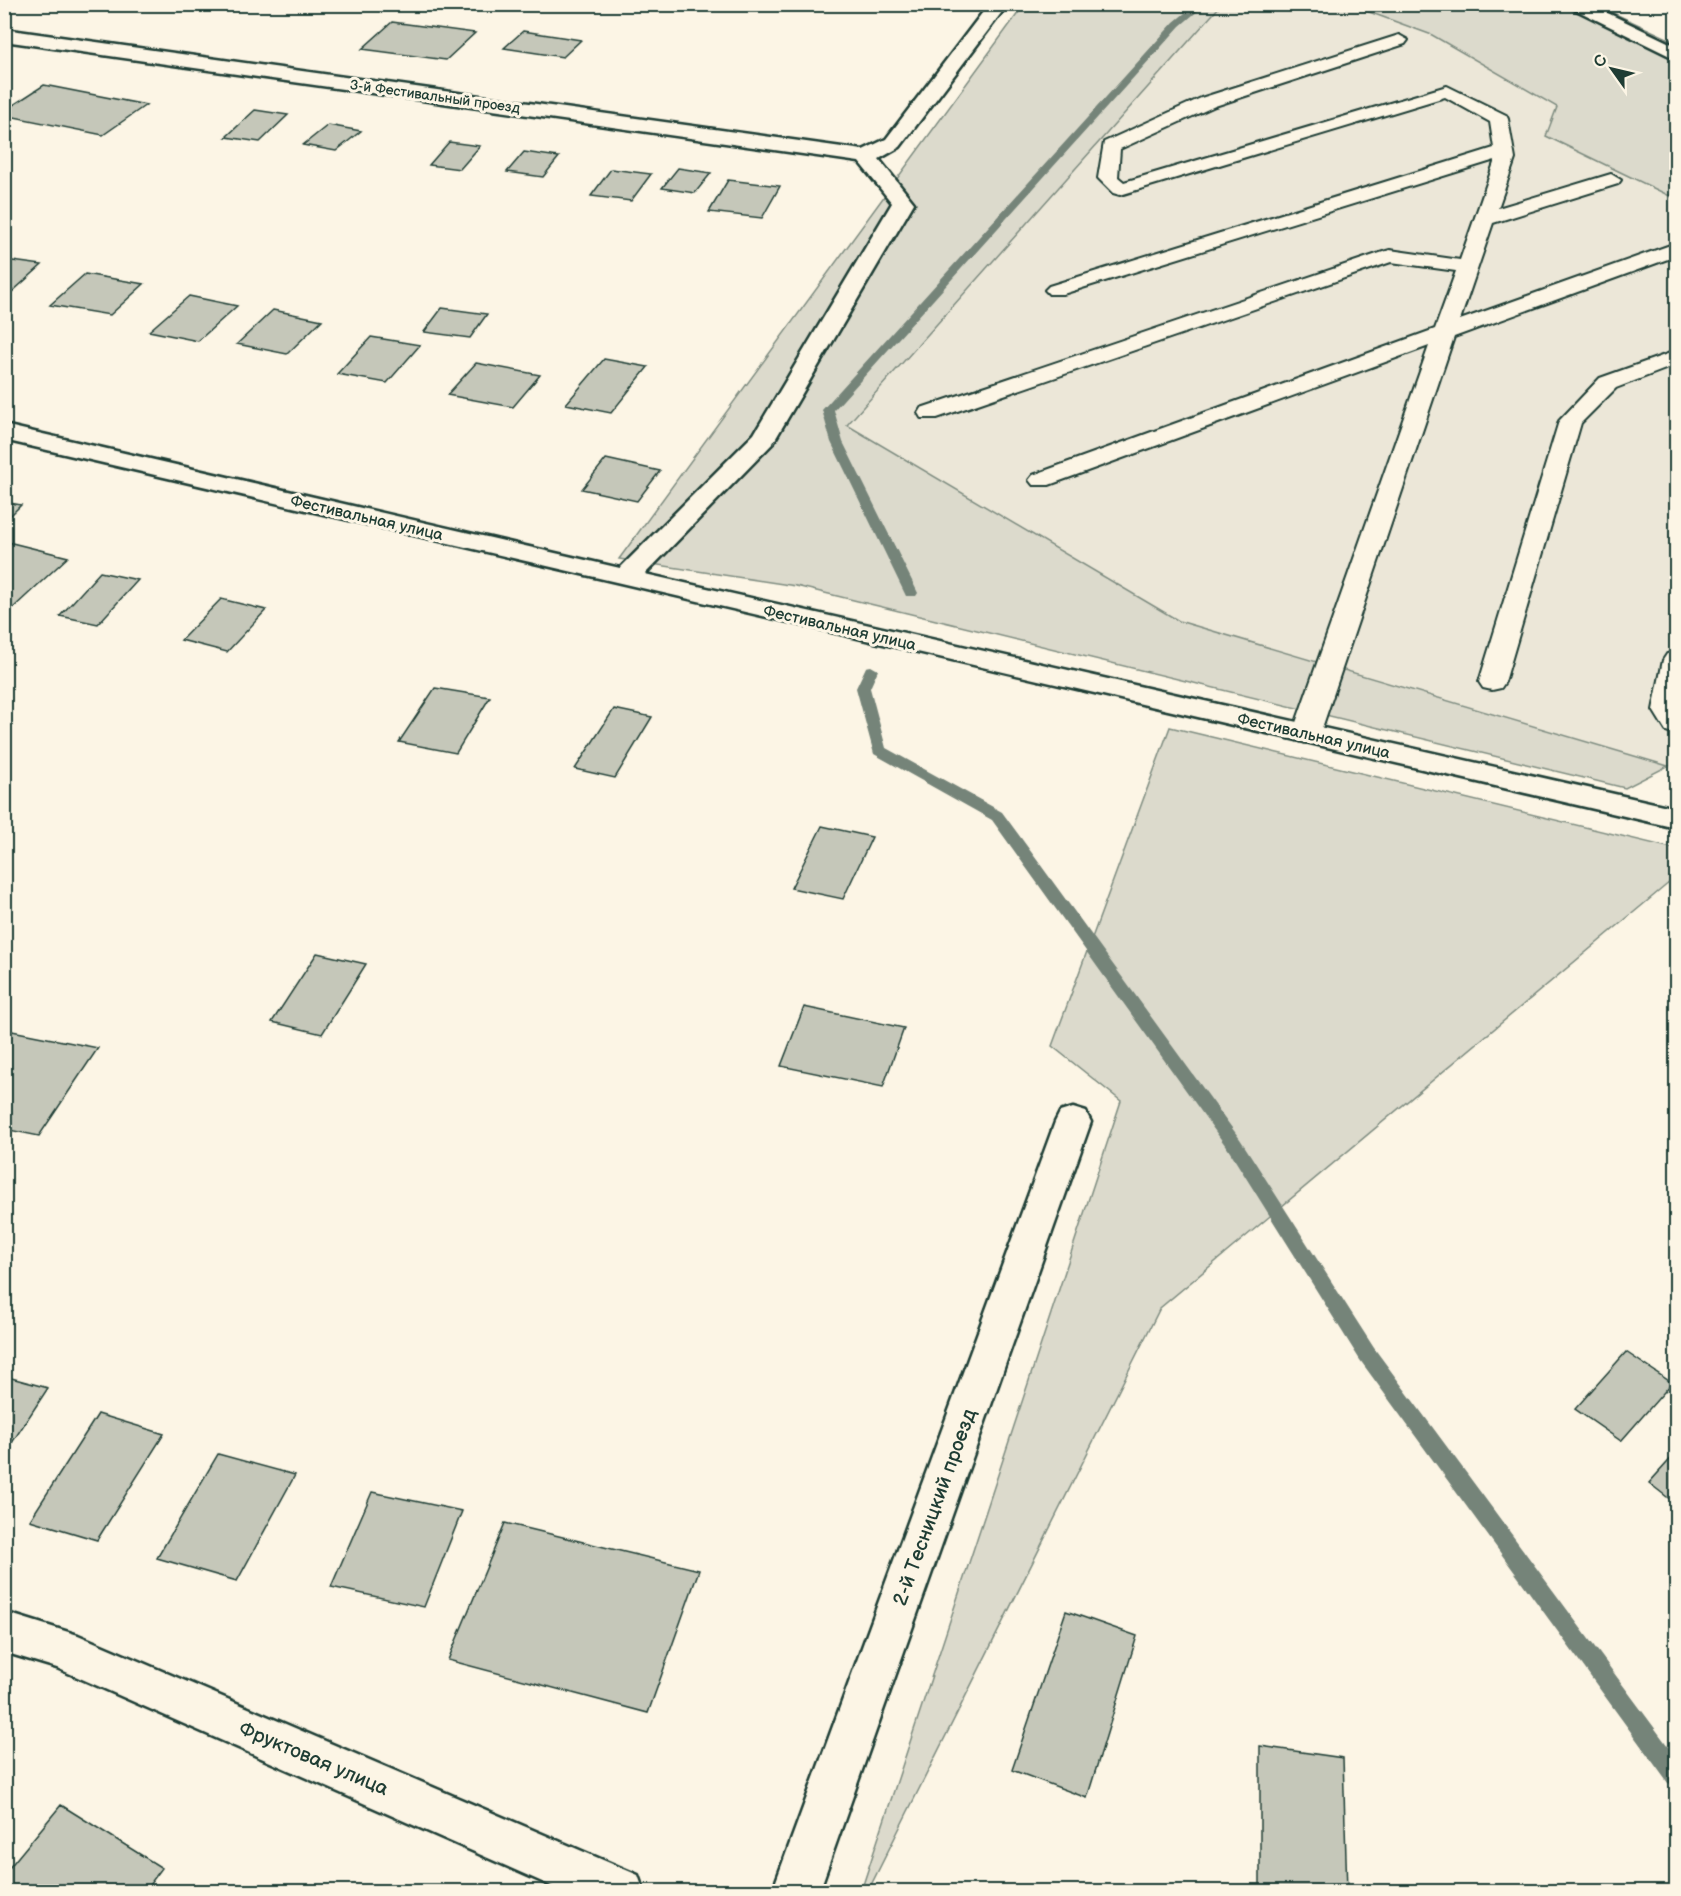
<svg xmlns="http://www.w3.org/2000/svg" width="1681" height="1896" viewBox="0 0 1681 1896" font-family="'Balsamiq Sans',sans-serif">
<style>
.built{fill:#ece7d8}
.green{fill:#dcdacc;stroke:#7e8c80;stroke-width:1.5}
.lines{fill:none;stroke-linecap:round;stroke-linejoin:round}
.stream{fill:#758479;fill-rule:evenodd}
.building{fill:#c5c7b9;stroke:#1f3d34;stroke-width:1.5}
.lane-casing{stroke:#1f3d34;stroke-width:4}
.street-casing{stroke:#1f3d34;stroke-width:5}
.lane{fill:#fcf5e5;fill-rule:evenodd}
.street{fill:#fcf5e5;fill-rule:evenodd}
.labels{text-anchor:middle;stroke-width:6;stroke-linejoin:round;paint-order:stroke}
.far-street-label{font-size:14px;fill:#1f3d34;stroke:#fcf5e5}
.street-label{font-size:16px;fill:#1f3d34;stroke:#fcf5e5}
.near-street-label{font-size:20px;fill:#1f3d34;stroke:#fcf5e5}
</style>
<rect width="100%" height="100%" fill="#fcf5e5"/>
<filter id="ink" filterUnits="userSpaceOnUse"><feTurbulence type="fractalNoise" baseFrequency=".0167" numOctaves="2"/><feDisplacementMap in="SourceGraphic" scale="12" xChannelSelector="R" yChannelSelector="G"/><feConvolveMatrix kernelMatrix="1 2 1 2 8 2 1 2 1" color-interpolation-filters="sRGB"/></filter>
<g filter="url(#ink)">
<path class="built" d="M1221,5H1350L1432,35L1557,107L1547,137L1676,199V768L1179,621L847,425Z"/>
<path class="green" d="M1024,5H1221L847,425L1179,621L1668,766L1625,788L796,586L619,559Z
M1350,5H1596L1676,42V199L1546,136L1557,107L1432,35Z
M1170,727L1676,849V877L1160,1308L868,1891H861L1121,1101L1052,1046Z"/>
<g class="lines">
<path class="stream" d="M1196,4H1206L1180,26L834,410L843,442L918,593L916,596H906L831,442L822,410L1174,22Z
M871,666L878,670L870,688L886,748L1002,812L1240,1139L1374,1348L1676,1757V1786L1668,1783L1360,1360L1228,1149L992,820L874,754L856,688L866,667Z"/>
</g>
<path class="building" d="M392,22L475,33L446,60L362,49Z
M523,31L581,40L563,57L504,48Z
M44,85L146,105L103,135L4,115V111Z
M255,110L288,115L260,142L226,137Z
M328,125L361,131L336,151L303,145Z
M449,142L480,146L460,169L429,165Z
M524,152L559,157L543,177L507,172Z
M678,168L711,173L695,193L662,188Z
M611,169L651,174L631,201L591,196Z
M728,180L780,186L762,218L709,212Z
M4,260H5L42,265L12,292L4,291Z
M85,274L144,284L110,315L50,305Z
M189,296L237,306L198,341L149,331Z
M442,308L487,314L470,338L424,332Z
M273,310L322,320L287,354L237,344Z
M371,337L420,345L387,383L337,374Z
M604,359L648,367L611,413L566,404Z
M476,363L540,375L513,407L447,395Z
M606,459L660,471L637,501L582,489Z
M4,502L21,505L4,522Z
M4,541L68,557L12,609L4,607Z
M100,572L138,580L98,624L60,616Z
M221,599L266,610L227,652L181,640Z
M435,688L490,697L456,753L399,742Z
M614,709L652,717L615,778L575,769Z
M822,826L872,837L843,899L791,888Z
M317,953L366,964L322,1034L272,1022Z
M804,1007L904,1028L883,1087L781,1066Z
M12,1031L98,1048L39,1136L4,1129V1042Z
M1626,1352L1672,1383L1621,1441L1575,1409Z
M4,1376L48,1388L4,1455Z
M98,1414L164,1434L97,1540L30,1520Z
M1676,1453V1504L1649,1483Z
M218,1454L295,1475L237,1581L157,1558Z
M372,1492L462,1511L424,1607L331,1587Z
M505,1523L699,1570L648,1713L448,1660Z
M1066,1611L1137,1636L1087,1798L1012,1770Z
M1260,1746L1343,1758L1347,1892H1260Z
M61,1805L162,1868L144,1892H4V1874Z"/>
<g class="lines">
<defs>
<path id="lane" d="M1399,35L1408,40L1405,44L1215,106L1120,149L1118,177L1124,182L1447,86L1506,115L1508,119L1515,159L1498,208L1611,174L1621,180L1618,184L1493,223L1460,320L1676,243V256L1454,337L1320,734L1316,740L1306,743L1296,740L1292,734L1429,346L1049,485H1033L1029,480L1033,475L1435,329L1456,271L1391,262L937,418H921L918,413L921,408L1383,252L1390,250L1460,260L1495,160L1063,294H1049L1045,290L1049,286L1494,148L1490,122L1445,97L1120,195L1113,193L1098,178L1104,142L1201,98Z
M1676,351V365L1616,388L1581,423L1505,682L1501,688L1492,690L1483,688L1479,682L1559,421L1600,378Z
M1676,652V734L1666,731L1653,710L1663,660L1667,654Z"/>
<path id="street" d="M989,4H1008L900,147L879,159L914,203L773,443L645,574L1676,808V828L4,440V425L620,568L754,434L892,203L859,162L4,41V29L863,150L886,139Z
M1564,4H1589L1676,46V59Z
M1073,1108L1086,1112L1091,1122L819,1892H772L1055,1122L1060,1112Z
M4,1612L78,1635L638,1875L644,1892H565L57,1668L4,1652Z"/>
</defs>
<use href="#lane" class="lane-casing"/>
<use href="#street" class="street-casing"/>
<use href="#lane" class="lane"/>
<use href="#street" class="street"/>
</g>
</g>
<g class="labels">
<g class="far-street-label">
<text transform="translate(435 96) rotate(8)" y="5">3-й Фестивальный проезд</text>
</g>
<g class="street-label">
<text transform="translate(367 517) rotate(13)" y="6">Фестивальная улица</text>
<text transform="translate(840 627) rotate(13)" y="6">Фестивальная улица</text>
<text transform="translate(1314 735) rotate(13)" y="6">Фестивальная улица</text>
</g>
<g class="near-street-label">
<text transform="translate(934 1507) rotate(-70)" y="7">2-й Тесницкий проезд</text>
<text transform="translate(314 1758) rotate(23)" y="7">Фруктовая улица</text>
</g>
</g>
<rect width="1681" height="1896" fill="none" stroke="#fcf5e5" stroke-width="24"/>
<rect x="12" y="12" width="1657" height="1872" fill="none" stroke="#1f3d34" stroke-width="2" filter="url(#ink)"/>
<g transform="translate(1612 69) rotate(304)" stroke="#fcf5e5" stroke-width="4.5" paint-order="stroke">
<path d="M0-4.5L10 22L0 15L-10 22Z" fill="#1f3d34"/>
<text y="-9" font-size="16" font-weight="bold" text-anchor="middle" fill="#1f3d34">С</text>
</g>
</svg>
